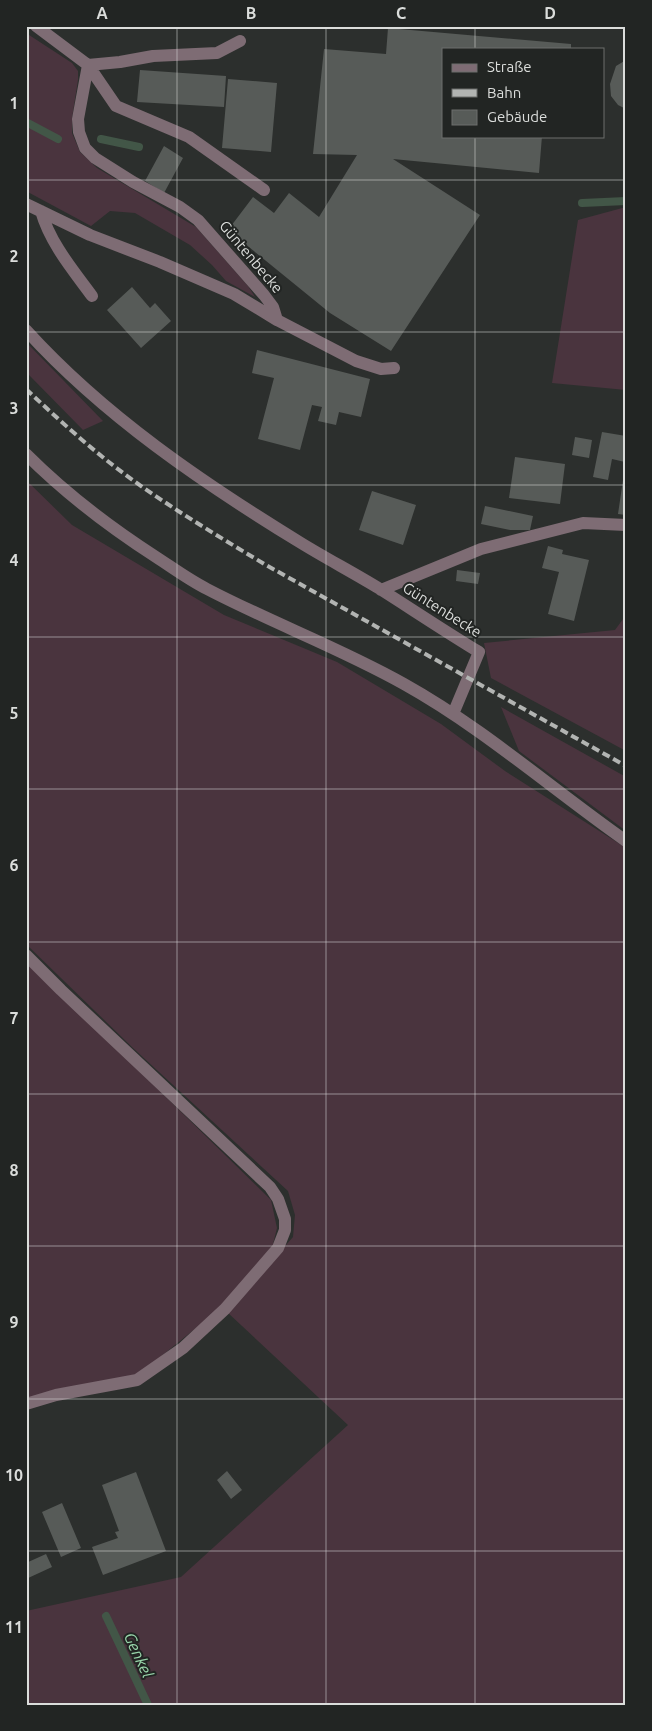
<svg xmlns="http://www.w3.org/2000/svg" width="652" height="1731" viewBox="0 0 652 1731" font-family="Ubuntu,sans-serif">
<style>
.grass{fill:#4a343e}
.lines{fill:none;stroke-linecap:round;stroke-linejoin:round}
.stream{stroke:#425647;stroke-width:8}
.building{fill:#575b58}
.minor{stroke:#7e6c74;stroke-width:12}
.rail{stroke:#b2b4b2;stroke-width:4;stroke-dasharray:8 4;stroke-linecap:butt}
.grid{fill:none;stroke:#dbdddb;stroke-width:1;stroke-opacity:0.55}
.labels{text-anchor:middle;stroke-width:4;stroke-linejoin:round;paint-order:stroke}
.street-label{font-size:15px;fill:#dbdddb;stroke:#222523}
.water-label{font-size:16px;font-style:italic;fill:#99d6ab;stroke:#222523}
.neatline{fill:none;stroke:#dbdddb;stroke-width:2}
.grid-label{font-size:16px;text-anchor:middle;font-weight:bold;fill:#dbdddb}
</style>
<rect width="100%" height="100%" fill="#2c2f2d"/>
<path class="grass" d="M26,33L72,63L78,71V80L72,118V133L80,152L97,168L196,227L248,286L255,297L226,281L212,265L190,245L135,213L110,211L91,226L26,191Z
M626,207V390L552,383L578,220Z
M26,342L103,421L83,430L29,375L26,373Z
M26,480L72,525L224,615L337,662L441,724L505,771L626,848V1705H26V1611L181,1577L348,1425L227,1312L293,1237L295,1215L288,1191L133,1048L26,944Z
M626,615V751L491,678L484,643L615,630Z
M501,707L626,777V831L519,751Z
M26,960L271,1200L277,1228L272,1248L223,1306L137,1376L26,1399Z"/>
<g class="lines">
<path class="stream" d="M26,122L58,139
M101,139L139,147
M582,203L626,201
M106,1616L148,1705"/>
</g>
<path class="building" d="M388,28L571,44V49H443V136H542L539,173L393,159L480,215L391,351L330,313L228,230L253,197L274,213L289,193L319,217L357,155L313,154L324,49L386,54Z
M626,60V109L618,105L611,96L610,84L616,66Z
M140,70L226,76L224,107L137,102Z
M228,79L277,83L271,152L222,148Z
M164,146L183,158L164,193L145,181Z
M132,287L150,308L155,303L171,321L141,348L107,310Z
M257,350L370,379L361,417L339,412L336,425L318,421L322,407L312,405L300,450L258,439L274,378L252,373Z
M602,432L626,436L625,462L612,459L608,480L593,477Z
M575,437L592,440L589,458L572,455Z
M515,457L565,464L560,504L509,498Z
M623,480L626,481V515L618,514Z
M372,491L416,505L403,545L359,530Z
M485,506L533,516L530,530H510L481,524Z
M548,546L563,550L562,554L589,560L574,621L548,614L559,572L542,568Z
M457,570L480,573L478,584L456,581Z
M227,1471L242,1490L231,1499L217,1480Z
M136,1472L166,1551L103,1575L92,1547L118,1538L115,1532L119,1531L102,1485Z
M62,1503L81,1548L61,1557L42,1512Z
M46,1554L52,1567L26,1579V1563Z"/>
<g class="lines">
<path class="minor" d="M36,26L88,65L116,106L189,137L264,190
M26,204L90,235L160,262L234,294L277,320L273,307L264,295L198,220L180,207L133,182L95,158L85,148L79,132L78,119L88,65L120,62L153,56L217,53L240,41
M41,211C50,243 73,270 92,296
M277,320L356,361L381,369L394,368
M26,330C104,416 203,483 301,543C327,559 354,573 380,589C413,610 446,632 479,652L453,714
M26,454C67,495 108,526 156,557C173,568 189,580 207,589C272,623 340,648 404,684C483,728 552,789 626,841
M381,590L481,549L583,523L626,525
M26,955L61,990L270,1187L278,1199L285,1219V1230L278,1248L225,1309L183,1348L137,1380L56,1395L26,1404"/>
<path class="rail" d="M26,389C60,421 95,453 134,481C176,511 221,538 266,565L626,766"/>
</g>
<path class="grid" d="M177,26V1705M326,26V1705M475,26V49M475,136V1705M26,180H626M26,332H626M26,485H626M26,637H626M26,789H626M26,942H626M26,1094H626M26,1246H626M26,1399H626M26,1551H626"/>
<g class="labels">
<g class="street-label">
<text transform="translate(251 257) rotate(50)" y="5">Güntenbecke</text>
<text transform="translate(442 610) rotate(32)" y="5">Güntenbecke</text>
</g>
<g class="water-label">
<text transform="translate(139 1655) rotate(65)" y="6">Genkel</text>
</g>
</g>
<rect width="652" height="1731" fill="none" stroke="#222523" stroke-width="55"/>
<rect x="442" y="48" width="162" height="90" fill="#222523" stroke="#6c6f6d"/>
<rect x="452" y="64" width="25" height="8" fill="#7e6c74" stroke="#6c6f6d"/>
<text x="487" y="72" font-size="15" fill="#dbdddb">Straße</text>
<rect x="452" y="89" width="25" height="8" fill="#b2b4b2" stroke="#6c6f6d"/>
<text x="487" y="98" font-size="15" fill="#dbdddb">Bahn</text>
<rect x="452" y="110" width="25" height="15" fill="#575b58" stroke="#6c6f6d"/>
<text x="487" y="122" font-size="15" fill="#dbdddb">Gebäude</text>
<rect x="28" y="28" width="596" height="1676" class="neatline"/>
<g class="grid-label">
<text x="102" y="19">A</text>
<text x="251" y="19">B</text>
<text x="401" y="19">C</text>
<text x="550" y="19">D</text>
<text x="14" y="109">1</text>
<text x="14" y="262">2</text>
<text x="14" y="414">3</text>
<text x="14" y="566">4</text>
<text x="14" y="719">5</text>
<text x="14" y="871">6</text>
<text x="14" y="1024">7</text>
<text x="14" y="1176">8</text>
<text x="14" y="1328">9</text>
<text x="14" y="1481">10</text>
<text x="14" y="1633">11</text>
</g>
</svg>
